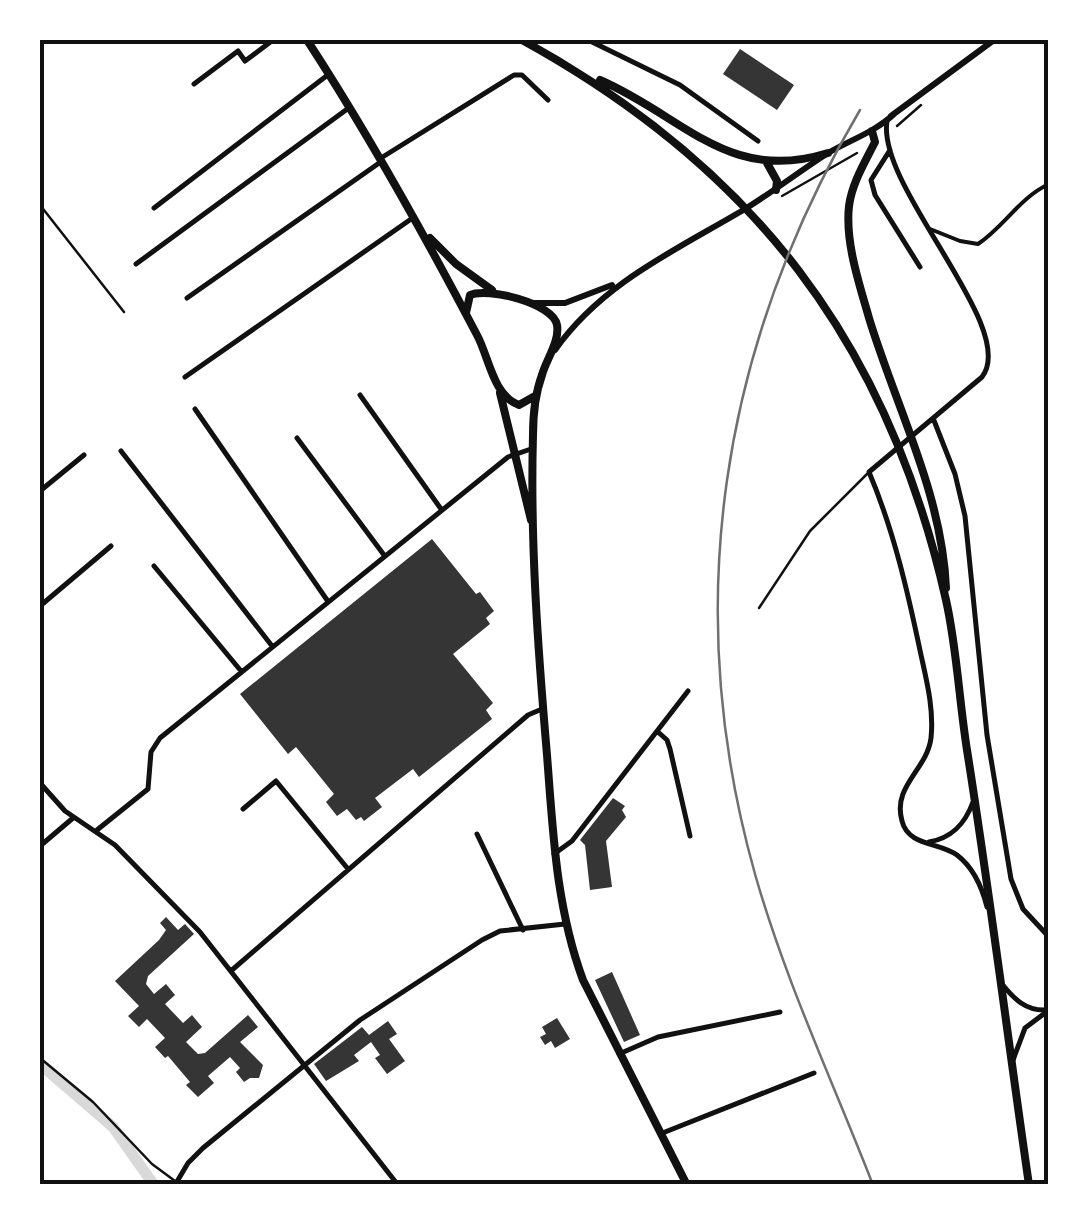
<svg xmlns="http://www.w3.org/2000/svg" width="1089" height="1225" viewBox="0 0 1089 1225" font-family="Roboto,sans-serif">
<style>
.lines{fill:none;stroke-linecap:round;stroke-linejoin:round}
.canal{stroke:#d9d9d9;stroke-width:11}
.building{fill:#353535}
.path{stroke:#111;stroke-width:2.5}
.service{stroke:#111;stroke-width:2.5}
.pedestrian{stroke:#111;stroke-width:4}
.minor{stroke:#111;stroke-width:5}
.tertiary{stroke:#111;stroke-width:6}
.secondary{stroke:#111;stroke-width:8}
.primary{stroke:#111;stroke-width:8}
.rail{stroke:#707070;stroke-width:2.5}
.neatline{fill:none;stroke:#111;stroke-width:4}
</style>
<rect width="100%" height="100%" fill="#fff"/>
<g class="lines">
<path class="canal" d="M40,1064L113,1127L154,1185"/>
</g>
<path class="building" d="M740,49L794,85L777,110L723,74Z
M432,539L476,594L480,592L494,611L486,618L490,624L453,654L493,703L486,710L492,719L419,777L413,769L375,798L382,807L364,821L361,817L356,820L347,809L337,816L326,802L334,794L296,747L288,754L240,694Z
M613,798L625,806L622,810L626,817L606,841L612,887L590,890L585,845L580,840Z
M166,917L178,930L185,924L194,934L148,976L146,984L154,994L166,984L175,995L165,1004L183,1023L192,1015L202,1027L186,1042L198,1054L205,1053L248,1015L258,1027L240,1042L263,1065L259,1078H250L244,1082L236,1072L240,1068L230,1057L208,1076L214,1083L198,1097L186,1085L190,1082L168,1056L165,1058L155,1047L165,1038L147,1019L139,1027L128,1016L139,1006L115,981L159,940L166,930L160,923Z
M612,972L640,1035L624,1042L595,980Z
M557,1018L570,1039L555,1048L551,1041L545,1045L540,1037L546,1034L542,1027Z
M388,1021L397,1034L389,1039L405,1061L387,1074L375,1058L380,1055L371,1042L354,1055L359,1061L326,1081L314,1064L362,1027L369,1035Z"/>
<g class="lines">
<path class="path" d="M897,126L921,105
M782,196L857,153"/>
<path class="service" d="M40,205L124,312
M759,608L810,531L867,474
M40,1058L93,1102L152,1164L175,1181"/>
<path class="pedestrian" d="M930,229L960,241L978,244C1005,226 1019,198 1049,184"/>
<path class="minor" d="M588,40L680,85L758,141
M194,84L238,51L245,61L273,40
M887,121C876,187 1020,328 982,377L869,472C894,531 908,593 921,655C927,682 934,710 931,738C927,770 892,786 902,821C908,846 939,842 957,855C974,868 982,887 987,907
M890,150L871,180L875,195L920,267
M381,158L514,75H522L548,100
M154,208L329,74
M136,264L350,107
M187,298L382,161
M185,377L414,217
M360,395L441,509
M195,409L327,600
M933,418L955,474L965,516L987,735L1011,879L1023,909L1049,937
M297,438L384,555
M121,451L272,646
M40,491L84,455
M154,566L241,671
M40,606L111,546
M658,732L667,740L670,749L690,836
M40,783L65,811L115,845L200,932L398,1185
M243,809L276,781L348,869
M97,830L148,789L151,752L160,738L508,457L531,449
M477,834L523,930
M929,842C952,838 965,824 973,802
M40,846L73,818
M554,854L572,841L688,691
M232,970L528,715L542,709
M1002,984C1014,999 1026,1011 1046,1010
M619,1054L658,1037L780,1012
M1013,1060L1025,1028L1049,1010
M660,1134L814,1073
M175,1185L188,1163L203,1148L360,1020L482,940L500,931L565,924"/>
<path class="tertiary" d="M891,116L994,40
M533,303H565L612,285
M555,350C602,283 676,250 745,209C774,191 800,171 828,153C850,140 875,132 894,114"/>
<path class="secondary" d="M307,40C369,135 424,234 477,335C489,357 493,396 519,405L535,396
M430,238L456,264L492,290
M466,313L470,295C487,287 553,303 557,325C560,341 546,360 542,375C535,394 533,415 533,435C530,541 538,650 547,755C553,832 556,907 583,980L687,1185
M500,393L531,520"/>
<path class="primary" d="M522,40C753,167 888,342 946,600C957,649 959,700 967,750C990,895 1008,1040 1029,1185
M600,80C685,117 728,184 828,153
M872,131L875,142C865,162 852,183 849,206C845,242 859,283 869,318C896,407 942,493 946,588
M767,163L777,181L776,190"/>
<path class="rail" d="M860,110C720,347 680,608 755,874C785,980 833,1082 873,1185"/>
</g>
<rect width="1089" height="1225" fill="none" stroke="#ffffff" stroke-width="85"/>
<rect x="42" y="42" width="1004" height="1140" class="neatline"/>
</svg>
